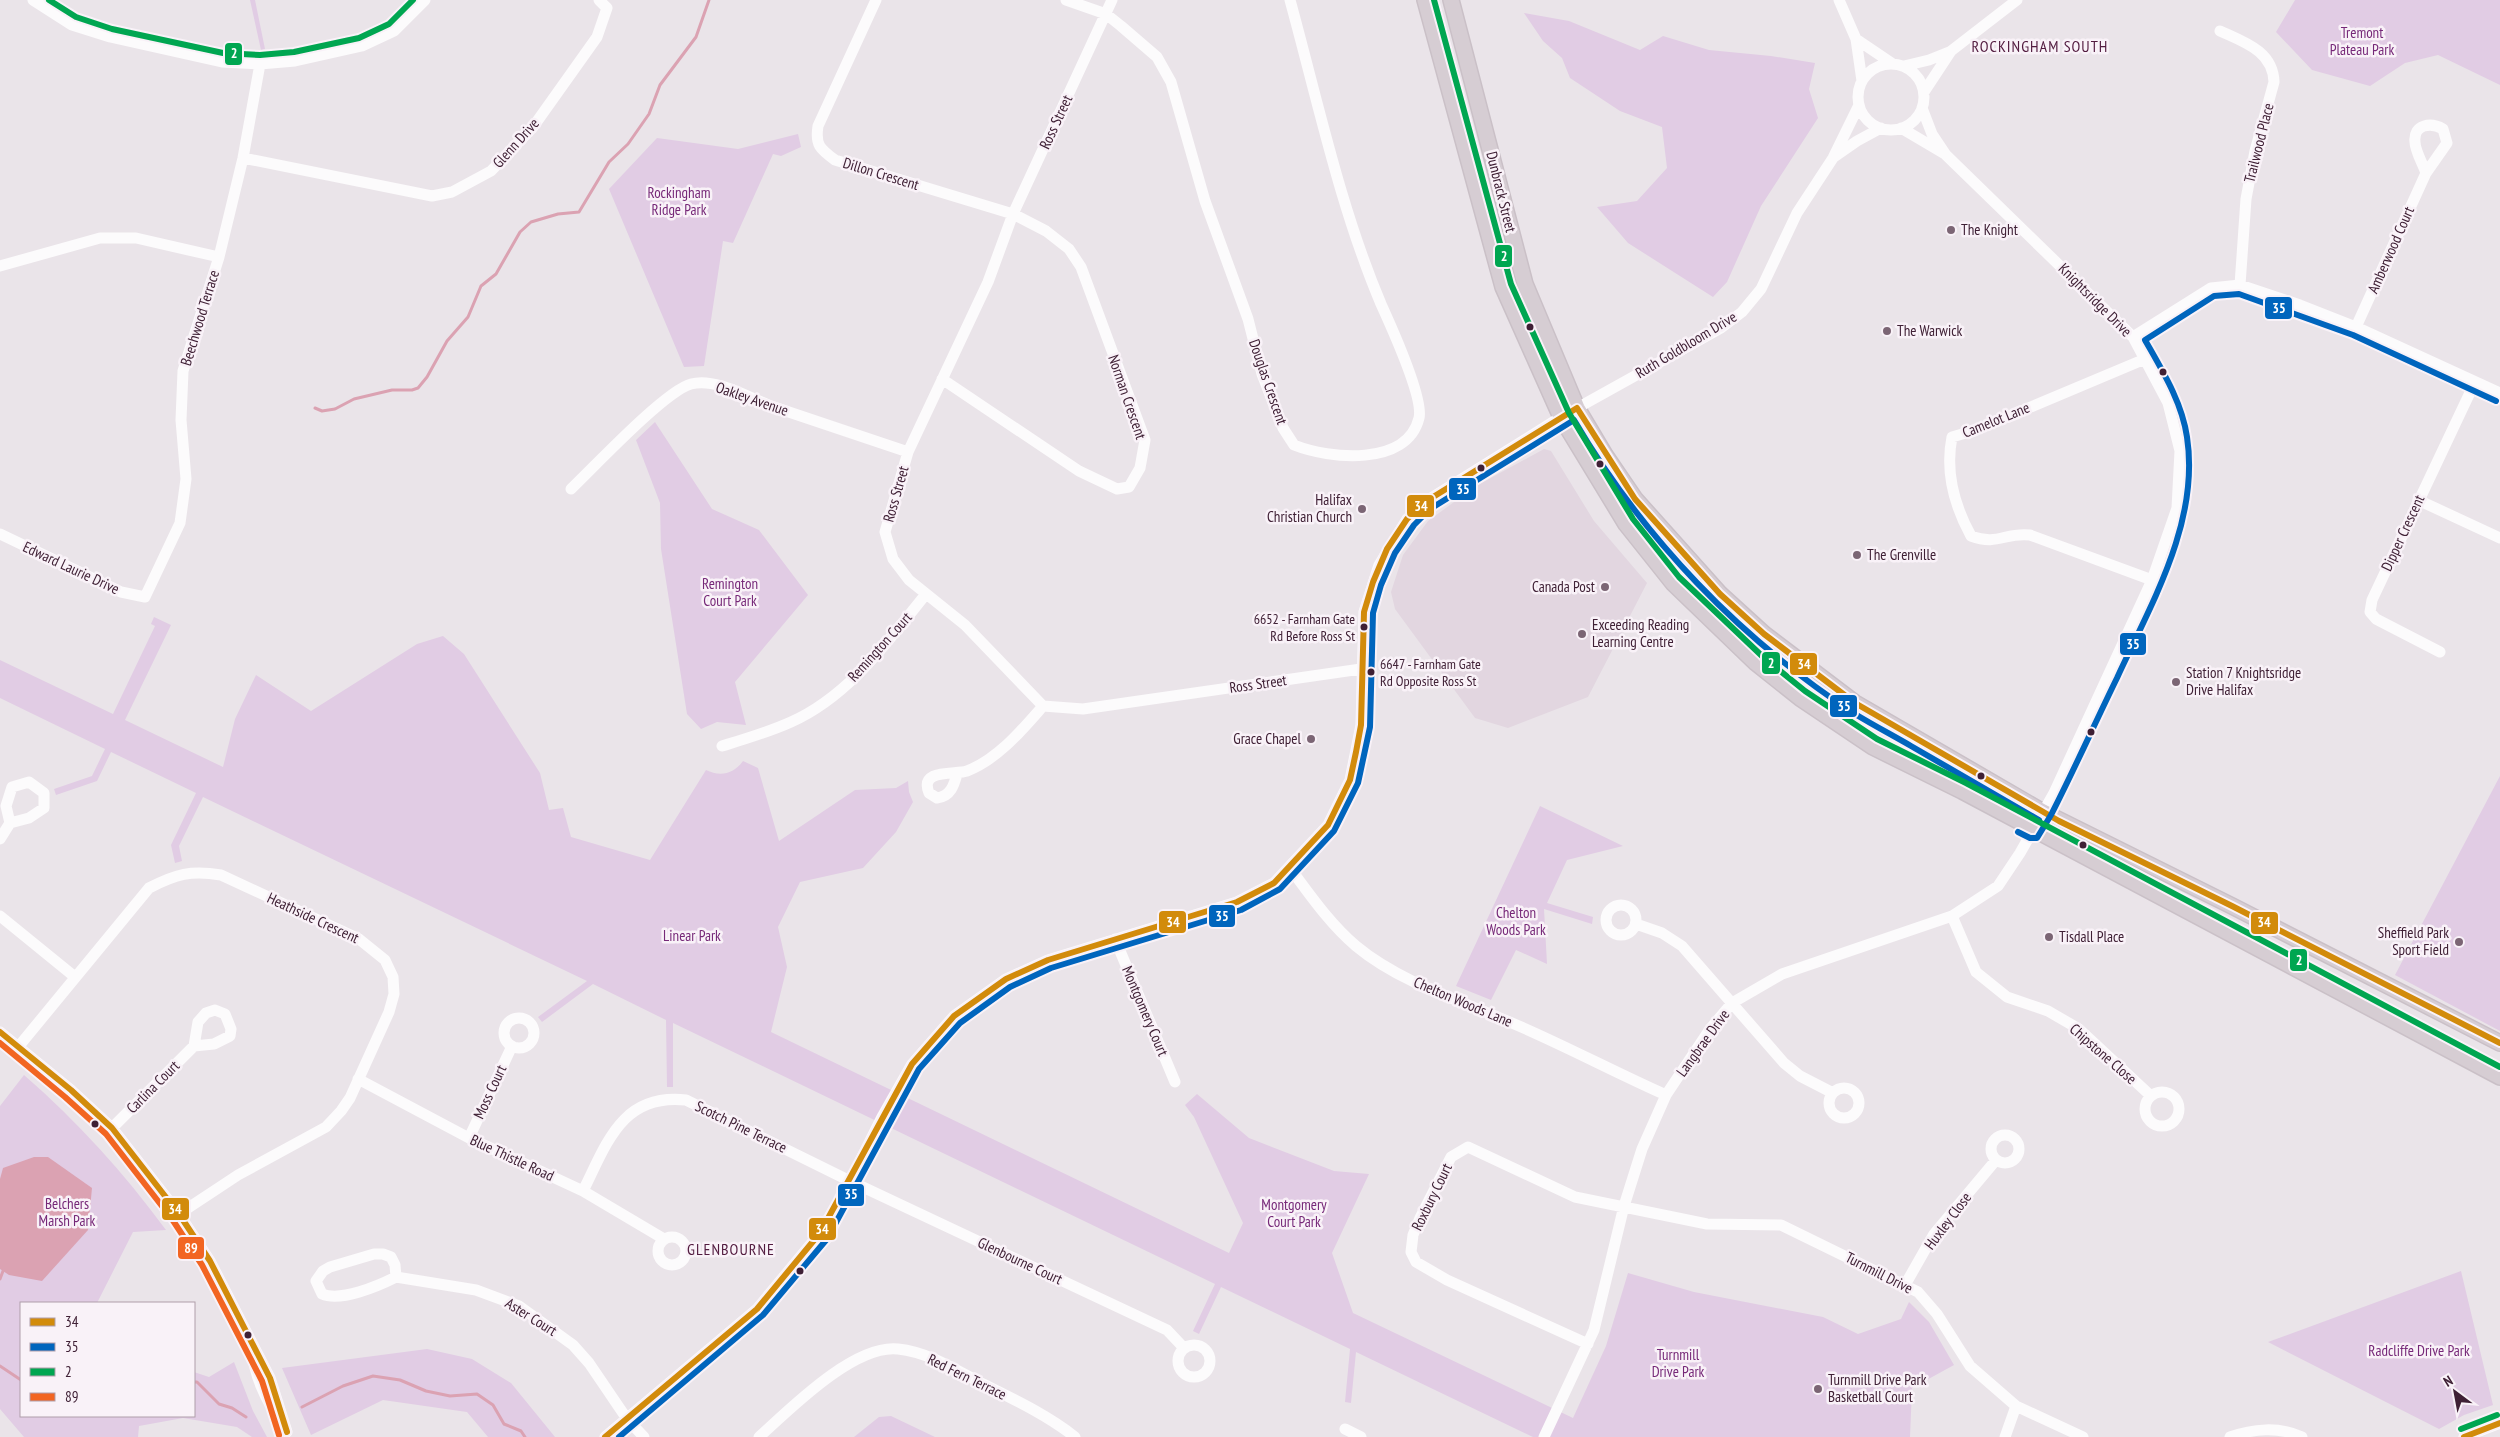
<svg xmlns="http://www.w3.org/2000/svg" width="2500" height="1437" viewBox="0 0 2500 1437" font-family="'PT Sans Narrow',sans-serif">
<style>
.built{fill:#e2d6e0}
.green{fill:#e1cce4}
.water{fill:#dba2b2}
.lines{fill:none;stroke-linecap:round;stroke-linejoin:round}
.stream{stroke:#dba2b2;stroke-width:3}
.major-casing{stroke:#cac0c7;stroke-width:18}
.minor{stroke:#fcfbfc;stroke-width:11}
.major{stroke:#d6cdd3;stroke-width:15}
.bus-1-casing{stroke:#f9f2f8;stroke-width:10}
.bus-2-casing{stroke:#f9f2f8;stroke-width:10}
.bus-3-casing{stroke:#f9f2f8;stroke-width:10}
.bus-4-casing{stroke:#f9f2f8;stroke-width:10}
.bus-1{stroke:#d28b0b;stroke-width:6}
.bus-2{stroke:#0065bd;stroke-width:6}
.bus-3{stroke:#00a651;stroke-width:6}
.bus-4{stroke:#f26522;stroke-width:6}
.poi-dot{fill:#7b6574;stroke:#f9f2f8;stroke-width:2}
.bus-dot{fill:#3f2035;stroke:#f9f2f8;stroke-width:2}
.labels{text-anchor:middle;stroke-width:5;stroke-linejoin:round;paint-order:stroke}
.bus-label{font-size:14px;fill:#3f2035;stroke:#f9f2f8;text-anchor:end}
.park-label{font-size:15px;fill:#762878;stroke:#f9f2f8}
.street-label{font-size:15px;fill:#3f2035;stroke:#f9f2f8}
.poi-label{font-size:15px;fill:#3f2035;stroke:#f9f2f8;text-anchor:start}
.neighbourhood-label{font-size:16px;letter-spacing:1px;fill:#521b3f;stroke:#f9f2f8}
.line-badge{stroke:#f9f2f8;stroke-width:2}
.badge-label{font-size:14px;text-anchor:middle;font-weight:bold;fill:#fff}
</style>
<rect width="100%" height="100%" fill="#eae4e9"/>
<path class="built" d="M1544,449L1551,451L1594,521L1647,583L1588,697L1508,728L1475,718L1395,609L1391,592L1403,555L1428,521L1476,486Z"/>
<path class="green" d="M250,0H255L265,49L261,50Z
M2295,0H2500V85L2438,55L2405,63L2370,86L2312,70L2276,32Z
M1524,13L1569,21L1640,50L1663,36L1709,50L1771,56L1815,63L1809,89L1818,118L1761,206L1727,282L1713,297L1628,243L1597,207L1637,201L1667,168L1662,127L1620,111L1570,78L1562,58L1543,41Z
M798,134L801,147L781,156L773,154L733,243L723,241L704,366L684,367L609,189L657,138L738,149Z
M655,422L712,509L759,530L808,595L735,682L746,725L717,722L701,729L687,714L661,549L660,503L636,440Z
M154,617L171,625L125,720L223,767L235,719L256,675L311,711L417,644L443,636L464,654L540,773L549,810L563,808L571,837L650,860L706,770C720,777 734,774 743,761L758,768L779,841L855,790L896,788L908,781L909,792L913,802L896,832L863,868L800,882L778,927L787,967L771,1032L1229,1253L1243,1223L1194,1117L1185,1105L1197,1094L1249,1138L1334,1171L1369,1174L1332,1253L1353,1313L1573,1418L1606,1346L1628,1273L1694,1292L1823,1317L1858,1334L1901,1319L1909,1302L1929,1322L1954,1365L1912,1388L1910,1437H1533L1356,1352L1351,1403L1345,1402L1350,1349L1221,1287L1199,1334L1193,1331L1215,1284L673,1023V1087H667L666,1020L593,984L542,1022L538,1017L587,981L203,797L179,846L182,861L175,863L171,845L196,793L111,752L97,781L56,795L54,789L92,776L105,749L0,698V660L113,714L155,626L151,624Z
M2500,776V1031L2395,975Z
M1540,806L1623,846L1567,860L1547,903L1593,917L1592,924L1544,909L1547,964L1516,950L1491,1000L1456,986Z
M24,1075C78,1122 124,1173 166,1230L133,1232L97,1303H21V1416H194V1372L209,1377L234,1362L253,1411L267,1437H252L237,1427L183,1418L139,1426L138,1437H24L0,1409V1106Z
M2461,1271L2493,1405L2464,1415L2439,1429L2268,1342Z
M427,1349L472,1359L511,1383L555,1437H488L467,1412L383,1400L311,1435L282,1368Z
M891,1416L935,1437H854L879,1417Z"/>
<path class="water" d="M34,1157H48L92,1188L88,1230L42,1281L9,1275L0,1269V1179L3,1168Z"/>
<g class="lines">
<path class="stream" d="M315,408L322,411L335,409L354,399L392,390H412L418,388L427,377L447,341L468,317L481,286L496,274L520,232L531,222L558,214L579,212L609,162L628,144L649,114L660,85L696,37L709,0
M0,1279L3,1271
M0,1366L21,1380
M194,1382H197L219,1404L232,1408L246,1417
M302,1407L343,1386L373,1376L400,1380L426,1391L450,1396L477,1394L493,1405L504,1424L521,1431L525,1437"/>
<defs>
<path id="major" d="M1425,0L1503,287L1561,417L1626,524L1673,583L1756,663L1800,698L1873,747L1962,791L2500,1077
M1451,0L1525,284L1577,408L1605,455L1635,499L1720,594L1764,634L1855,703L2043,812L2232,906L2500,1043"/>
</defs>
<use href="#major" class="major-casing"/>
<path class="minor" d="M33,0L72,25L110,37L222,62L260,64L295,61L362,46L394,31L425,0
M876,0L818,126C815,145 820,149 835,160L1013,214L1046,231L1069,249L1081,267L1145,440L1140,468L1129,487L1117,489L1079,471L942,379
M1066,0L1106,14L1121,26L1157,57L1171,82L1205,201L1248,319L1262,374L1283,428L1294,445C1329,459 1407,467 1419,418C1424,398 1391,326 1381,304C1340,207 1318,102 1290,0
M1112,0L1013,214L988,282L908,452L885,532L893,559L909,580L965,625L1043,706L1083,709L1361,669
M1839,0L1856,39L1862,81
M2220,31C2244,42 2273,51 2274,82L2255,151L2246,199L2240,285
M1856,39L1893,64
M1858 97a33 33 0 1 1 66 0a33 33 0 1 1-66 0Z
M1904,66L1929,60L1949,52
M1924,92L1951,51L2017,0
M1901,128L1945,154
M1834,157L1857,141L1881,128
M243,158L432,196L452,192L491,171L533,127L597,37L607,8L599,0
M0,266L100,238H136L219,257
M2356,327L2426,173L2447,143L2443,129C2431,122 2413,124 2415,142C2415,151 2423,164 2426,173
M2133,337L2211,288L2240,285L2300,305L2356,327L2500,393
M2145,359L1976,430L1952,437C1945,472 1954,505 1971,536C1998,546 2005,532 2030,535L2152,580
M571,489C594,467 665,391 691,384C716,377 751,399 774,407C819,422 863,437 908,452
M2418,500L2500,538
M0,534L121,592L145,597L180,523L186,479L181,420L183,371L219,257L243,158L260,64
M2440,652L2376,619L2370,612L2372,600L2475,382
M722,746C745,739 769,732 791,722C849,696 887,642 926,594
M957,774C954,785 951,796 937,798L929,793C919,768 956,775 967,771C998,759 1022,730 1043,706
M0,839L10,823L29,818L44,808V793L29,782L12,787L6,806L10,823
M1290,868C1310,895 1330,924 1356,946C1399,982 1461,1001 1512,1023C1564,1045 1614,1072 1666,1095
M1606 920a15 15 0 1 1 30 0a15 15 0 1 1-30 0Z
M0,916L75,977
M1952,916L1976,972L2007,997L2048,1011L2079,1029L2151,1096
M1636,924L1662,933L1682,946L1784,1063L1800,1076L1833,1093
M1115,939L1175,1082
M504 1033a15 15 0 1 1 30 0a15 15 0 1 1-30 0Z
M0,1032L71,1090L112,1128L179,1214L210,1261L270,1378L287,1432
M19,1046L149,888C176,874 191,870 221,875L359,939L385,960L393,977L394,994L389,1012L350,1098L341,1111L326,1127L238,1175L179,1214
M358,1079L469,1138L583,1191L664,1239
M1829 1103a15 15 0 1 1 30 0a15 15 0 1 1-30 0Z
M2145 1109a17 17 0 1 1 34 0a17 17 0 1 1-34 0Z
M112,1128L194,1046L198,1022L206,1013L215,1010L225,1014L231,1029L230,1036L214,1044L194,1046
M1991 1149a14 14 0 1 1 28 0a14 14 0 1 1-28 0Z
M469,1138L512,1046
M583,1191C607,1143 622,1093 686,1100L850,1181L1167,1330L1184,1348
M658 1251a14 14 0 1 1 28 0a14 14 0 1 1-28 0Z
M374,1254H383L391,1257L395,1265L396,1277C378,1286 341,1302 322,1294L316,1281L323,1271L330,1267Z
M396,1277L476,1290L519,1306L573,1345L589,1363L627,1419L644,1437
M1905,1285L1934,1234L1996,1160
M1588,1344L1447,1280L1416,1262L1411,1252L1413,1235L1420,1218L1451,1157L1468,1147L1575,1197L1707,1224L1781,1225L1918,1292L1937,1314L1970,1366L2016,1406L2083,1437
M1178 1361a16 16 0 1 1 32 0a16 16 0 1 1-32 0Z
M252,1348C254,1376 265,1398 280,1421
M1345,1429L1361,1437
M605,1437L757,1309L820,1233L850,1181L882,1117L912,1064L954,1016L1006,979L1048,960L1237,902L1274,883L1328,825L1350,780L1361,725L1364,612L1379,565L1407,519L1425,502L1561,417L1721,328L1742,312L1761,289L1797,213L1833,158L1859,105
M759,1437C790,1409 854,1344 898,1349C927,1352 953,1368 979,1382C1011,1398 1046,1414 1075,1437
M1544,1437L1594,1330L1624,1206L1642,1149L1666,1095L1710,1029L1732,1003L1782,974L1952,916L1998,886L2020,853L2054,793L2152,580L2177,508L2180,451L2168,403L2133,337L1946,155L1932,134L1922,108
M2005,1437L2016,1406
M2230,1437C2252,1429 2279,1426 2302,1437
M2464,1437L2500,1423"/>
<use href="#major" class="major"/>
<defs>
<path id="bus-1" d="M0,1032L71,1090L112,1128L179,1214L210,1261L270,1378L287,1432
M605,1437L757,1309L820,1233L912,1064L954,1016L1006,979L1048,960L1237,902L1274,883L1328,825L1350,780L1356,752L1361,725L1364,612L1373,582L1387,549L1407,519L1425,502L1577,408L1635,499L1720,594L1764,634L1855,703L2059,821L2232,906L2500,1043
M2464,1437L2500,1423"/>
<path id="bus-2" d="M2018,832L2030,838H2037L2051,815C2074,770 2095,723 2117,678C2151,604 2200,522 2187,437C2182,402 2162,370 2145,340L2214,296L2239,294L2353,335L2496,401
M619,1437L763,1315L827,1239L919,1069L960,1023L1010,987L1051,968L1241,910L1280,889L1334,831L1358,783L1370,727L1373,613L1381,585L1395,553L1414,525L1430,509L1574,420C1643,538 1740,639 1855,714C1873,725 1892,735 1911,746C1953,770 1996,795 2039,820"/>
<path id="bus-3" d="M49,0L76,17L112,29L223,53L260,55L294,52L359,38L389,24L413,0
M1434,0L1511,284L1569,413L1633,519L1679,577L1762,656L1805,691L1877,739L1966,783L2500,1067
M2461,1429L2497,1415"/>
<path id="bus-4" d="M0,1043L65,1097L106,1134L172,1219L202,1265L262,1381L279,1435"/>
</defs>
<use href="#bus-1" class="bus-1-casing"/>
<use href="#bus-2" class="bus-2-casing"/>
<use href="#bus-3" class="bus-3-casing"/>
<use href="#bus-4" class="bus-4-casing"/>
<use href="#bus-1" class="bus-1"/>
<use href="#bus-2" class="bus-2"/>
<use href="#bus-3" class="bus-3"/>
<use href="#bus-4" class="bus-4"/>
</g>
<g class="poi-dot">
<circle cx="1951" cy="230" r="5"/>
<circle cx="1887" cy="331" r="5"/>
<circle cx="1362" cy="509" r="5"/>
<circle cx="1857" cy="555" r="5"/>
<circle cx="1605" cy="587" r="5"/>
<circle cx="1582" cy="634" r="5"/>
<circle cx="2176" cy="682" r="5"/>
<circle cx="1311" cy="739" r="5"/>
<circle cx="2049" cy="937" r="5"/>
<circle cx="2459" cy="942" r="5"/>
<circle cx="1818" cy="1389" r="5"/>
</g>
<g class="bus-dot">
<circle cx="1530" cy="327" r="4.5"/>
<circle cx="2163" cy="372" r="4.5"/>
<circle cx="1600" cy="464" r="4.5"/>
<circle cx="1481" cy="468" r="4.5"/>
<circle cx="1364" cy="627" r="4.5"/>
<circle cx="1371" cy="672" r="4.5"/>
<circle cx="2091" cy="732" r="4.5"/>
<circle cx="1981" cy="776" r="4.5"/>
<circle cx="2083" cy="845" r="4.5"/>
<circle cx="95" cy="1124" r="4.5"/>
<circle cx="800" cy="1271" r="4.5"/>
<circle cx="248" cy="1335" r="4.5"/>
</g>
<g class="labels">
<g class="bus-label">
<text x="1355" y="624">6652 - Farnham Gate<tspan x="1355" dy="17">Rd Before Ross St</tspan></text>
<text x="1380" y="669" text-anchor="start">6647 - Farnham Gate<tspan x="1380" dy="17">Rd Opposite Ross St</tspan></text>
</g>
<g class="park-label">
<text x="2362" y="38">Tremont<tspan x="2362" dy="17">Plateau Park</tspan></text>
<text x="679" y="198">Rockingham<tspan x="679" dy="17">Ridge Park</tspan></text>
<text x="730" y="589">Remington<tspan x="730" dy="17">Court Park</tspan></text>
<text x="1516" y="918">Chelton<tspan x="1516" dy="17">Woods Park</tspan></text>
<text x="692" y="941">Linear Park</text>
<text x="67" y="1209">Belchers<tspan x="67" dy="17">Marsh Park</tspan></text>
<text x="1294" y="1210">Montgomery<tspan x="1294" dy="17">Court Park</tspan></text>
<text x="2419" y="1356">Radcliffe Drive Park</text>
<text x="1678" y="1360">Turnmill<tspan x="1678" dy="17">Drive Park</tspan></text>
</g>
<g class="street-label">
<text transform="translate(1056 122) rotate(-65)" y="5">Ross Street</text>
<text transform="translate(516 143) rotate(-48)" y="5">Glenn Drive</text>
<text transform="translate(2259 143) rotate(-76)" y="5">Trailwood Place</text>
<text transform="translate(881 174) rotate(17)" y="5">Dillon Crescent</text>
<text transform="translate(1501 192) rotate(76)" y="5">Dunbrack Street</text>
<text transform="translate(2391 250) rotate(-66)" y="5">Amberwood Court</text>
<text transform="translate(2095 300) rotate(45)" y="5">Knightsridge Drive</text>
<text transform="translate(200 318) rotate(-73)" y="5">Beechwood Terrace</text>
<text transform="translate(1686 345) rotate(-31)" y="5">Ruth Goldbloom Drive</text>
<text transform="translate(1268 382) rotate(71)" y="5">Douglas Crescent</text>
<text transform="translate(1127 397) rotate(71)" y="5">Norman Crescent</text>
<text transform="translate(752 399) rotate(19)" y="5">Oakley Avenue</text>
<text transform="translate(1996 420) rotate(-22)" y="5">Camelot Lane</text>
<text transform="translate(896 494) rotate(-74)" y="5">Ross Street</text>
<text transform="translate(2403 533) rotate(-65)" y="5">Dipper Crescent</text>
<text transform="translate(71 568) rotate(25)" y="5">Edward Laurie Drive</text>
<text transform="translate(880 647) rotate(-48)" y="5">Remington Court</text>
<text transform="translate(1258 684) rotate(-8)" y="5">Ross Street</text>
<text transform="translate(313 918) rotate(25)" y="5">Heathside Crescent</text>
<text transform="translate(1463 1002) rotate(23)" y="5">Chelton Woods Lane</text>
<text transform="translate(1145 1011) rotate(67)" y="5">Montgomery Court</text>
<text transform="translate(1703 1043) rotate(-54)" y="5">Langbrae Drive</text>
<text transform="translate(2103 1054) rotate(41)" y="5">Chipstone Close</text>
<text transform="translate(153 1087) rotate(-45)" y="5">Carlina Court</text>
<text transform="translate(490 1092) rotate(-65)" y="5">Moss Court</text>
<text transform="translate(741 1127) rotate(26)" y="5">Scotch Pine Terrace</text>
<text transform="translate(512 1158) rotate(25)" y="5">Blue Thistle Road</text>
<text transform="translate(1432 1197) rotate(-64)" y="5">Roxbury Court</text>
<text transform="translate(1948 1221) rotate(-53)" y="5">Huxley Close</text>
<text transform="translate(1020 1261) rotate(25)" y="5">Glenbourne Court</text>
<text transform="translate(1879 1273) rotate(27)" y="5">Turnmill Drive</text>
<text transform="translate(531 1317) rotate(32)" y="5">Aster Court</text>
<text transform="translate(967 1377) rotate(26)" y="5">Red Fern Terrace</text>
</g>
<g class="poi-label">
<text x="1961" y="235">The Knight</text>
<text x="1897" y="336">The Warwick</text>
<text x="1352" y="505" text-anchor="end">Halifax<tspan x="1352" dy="17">Christian Church</tspan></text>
<text x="1867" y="560">The Grenville</text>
<text x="1595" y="592" text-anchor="end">Canada Post</text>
<text x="1592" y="630">Exceeding Reading<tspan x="1592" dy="17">Learning Centre</tspan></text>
<text x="2186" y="678">Station 7 Knightsridge<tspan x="2186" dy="17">Drive Halifax</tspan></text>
<text x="1301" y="744" text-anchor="end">Grace Chapel</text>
<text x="2449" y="938" text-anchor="end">Sheffield Park<tspan x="2449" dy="17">Sport Field</tspan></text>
<text x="2059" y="942">Tisdall Place</text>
<text x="1828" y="1385">Turnmill Drive Park<tspan x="1828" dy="17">Basketball Court</tspan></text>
</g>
<g class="neighbourhood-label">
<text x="2040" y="52">ROCKINGHAM SOUTH</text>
<text x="731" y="1255">GLENBOURNE</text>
</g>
</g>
<g class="line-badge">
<rect x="224" y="42" width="19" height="24" rx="5" fill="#00a651"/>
<rect x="1494" y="244" width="19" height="24" rx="5" fill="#00a651"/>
<rect x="2264" y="296" width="29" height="24" rx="5" fill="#0065bd"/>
<rect x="1448" y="477" width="29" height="24" rx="5" fill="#0065bd"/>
<rect x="1406" y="494" width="29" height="24" rx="5" fill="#d28b0b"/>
<rect x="2119" y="632" width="28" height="24" rx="5" fill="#0065bd"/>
<rect x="1761" y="651" width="20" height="24" rx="5" fill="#00a651"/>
<rect x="1789" y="652" width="29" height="24" rx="5" fill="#d28b0b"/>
<rect x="1829" y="694" width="29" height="24" rx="5" fill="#0065bd"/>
<rect x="1208" y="904" width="28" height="24" rx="5" fill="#0065bd"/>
<rect x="1158" y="910" width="29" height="24" rx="5" fill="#d28b0b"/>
<rect x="2250" y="911" width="29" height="24" rx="5" fill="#d28b0b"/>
<rect x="2289" y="948" width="19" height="24" rx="5" fill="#00a651"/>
<rect x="837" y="1183" width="28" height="24" rx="5" fill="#0065bd"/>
<rect x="161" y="1197" width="29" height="24" rx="5" fill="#d28b0b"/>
<rect x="808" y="1217" width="29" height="24" rx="5" fill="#d28b0b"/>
<rect x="177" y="1236" width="28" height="24" rx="5" fill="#f26522"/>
</g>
<g class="badge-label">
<text x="234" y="58">2</text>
<text x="1504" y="261">2</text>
<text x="2279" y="313">35</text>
<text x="1463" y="494">35</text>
<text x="1421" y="511">34</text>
<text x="2133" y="649">35</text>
<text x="1771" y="668">2</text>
<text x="1804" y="669">34</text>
<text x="1844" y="711">35</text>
<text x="1222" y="921">35</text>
<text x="1173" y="927">34</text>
<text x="2264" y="927">34</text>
<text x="2299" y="965">2</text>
<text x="851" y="1199">35</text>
<text x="175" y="1214">34</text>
<text x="822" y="1234">34</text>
<text x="191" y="1253">89</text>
</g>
<rect x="20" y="1302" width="175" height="115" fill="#f9f2f8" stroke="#af9eaa"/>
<rect x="30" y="1318" width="25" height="8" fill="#d28b0b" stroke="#af9eaa"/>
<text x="65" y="1327" font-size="15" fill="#3f2035">34</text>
<rect x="30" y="1343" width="25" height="8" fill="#0065bd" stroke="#af9eaa"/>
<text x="65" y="1352" font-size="15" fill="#3f2035">35</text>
<rect x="30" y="1368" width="25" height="8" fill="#00a651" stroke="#af9eaa"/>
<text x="65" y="1377" font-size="15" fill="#3f2035">2</text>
<rect x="30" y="1393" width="25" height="8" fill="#f26522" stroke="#af9eaa"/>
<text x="65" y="1402" font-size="15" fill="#3f2035">89</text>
<g transform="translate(2455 1392) rotate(328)" stroke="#f9f2f8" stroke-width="4" paint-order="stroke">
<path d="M0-4L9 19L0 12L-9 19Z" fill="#3f2035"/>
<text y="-8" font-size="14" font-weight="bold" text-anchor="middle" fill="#3f2035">N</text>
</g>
</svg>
